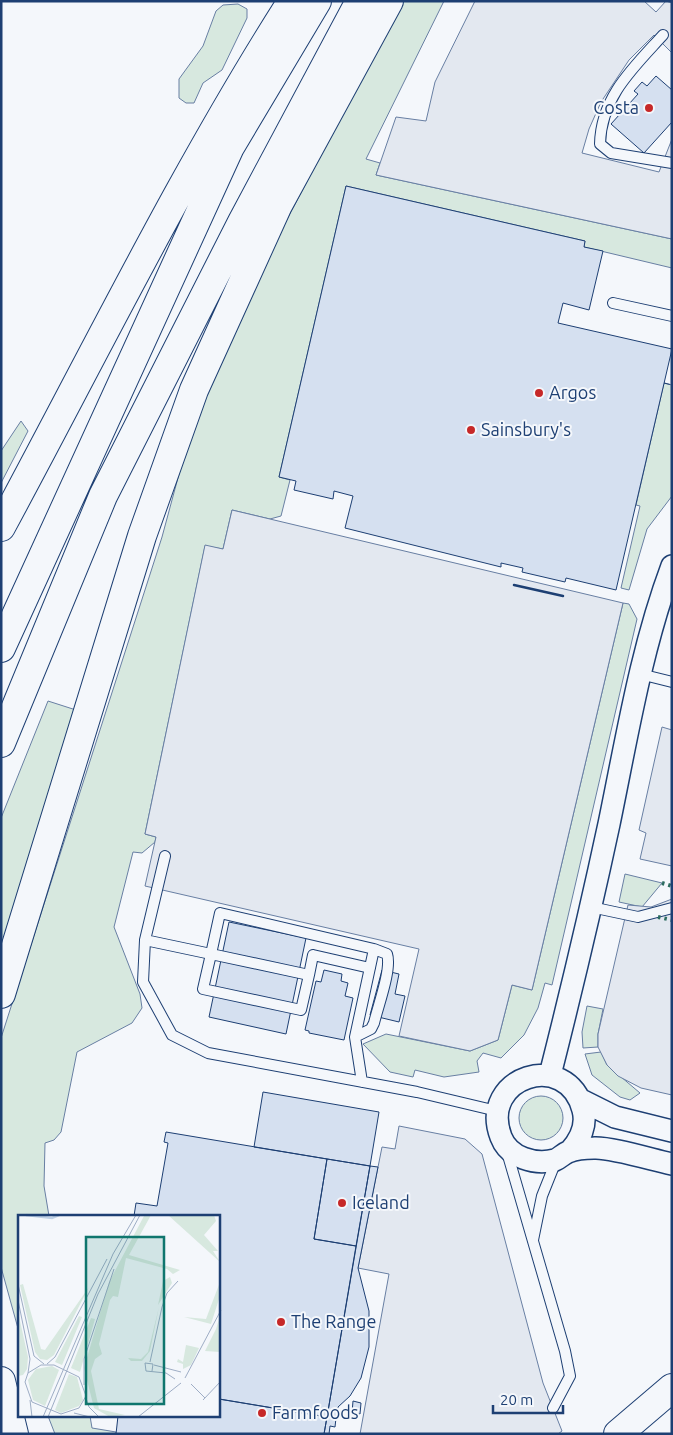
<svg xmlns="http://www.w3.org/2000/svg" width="673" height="1435" viewBox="0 0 673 1435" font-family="Ubuntu,sans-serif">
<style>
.green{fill:#d7e8df;stroke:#687fa3}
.parking{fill:#e3e8f0;stroke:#687fa3}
.building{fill:#d5e0f0;stroke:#1d3f73}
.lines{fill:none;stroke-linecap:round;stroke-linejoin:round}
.lane-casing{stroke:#1d3f73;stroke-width:12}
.street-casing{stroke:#1d3f73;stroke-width:24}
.secondary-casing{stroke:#1d3f73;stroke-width:30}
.primary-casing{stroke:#1d3f73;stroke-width:30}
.highway-casing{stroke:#1d3f73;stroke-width:30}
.lane{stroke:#f4f7fb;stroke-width:10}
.street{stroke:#f4f7fb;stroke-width:21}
.secondary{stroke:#f4f7fb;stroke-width:28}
.primary{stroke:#f4f7fb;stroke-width:28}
.highway{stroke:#f4f7fb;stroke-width:28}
.hedge{stroke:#2c6c60;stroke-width:4;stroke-dasharray:2.5 4;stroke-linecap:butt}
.fence{stroke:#1d3f73;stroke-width:1;stroke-dasharray:6 2.5;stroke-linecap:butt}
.wall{stroke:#1d3f73;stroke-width:2.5}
.poi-dot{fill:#c62828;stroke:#f4f7fb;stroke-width:2}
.labels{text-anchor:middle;stroke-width:4;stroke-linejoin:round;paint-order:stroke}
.poi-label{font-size:18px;fill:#1d3f73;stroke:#f4f7fb;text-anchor:start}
.inset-river{fill:none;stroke:#bed0e5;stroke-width:2.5}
.inset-road{fill:none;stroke:#9eadc5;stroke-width:1}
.view{fill:#0f766e;fill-opacity:0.15;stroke:#0f766e;stroke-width:2.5}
.inset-edge{fill:none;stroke:#1d3f73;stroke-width:2.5}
</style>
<rect width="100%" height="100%" fill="#f4f7fb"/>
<path class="green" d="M402,1H444L366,159L380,163L376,175L672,239V268L584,247L585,241L346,186L279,477L290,480L281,516L270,519L232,510L223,549L205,546L145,834L156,837L155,842L142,853L133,852L114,927L140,994L142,1008L132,1023L77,1052L61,1132L54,1140L45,1143L44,1186L49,1216H19V1332L1,1267V1038L162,537L202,389L254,282Z
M238,4L247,9V18L222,70L203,83L194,103H186L179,98V79L203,46L216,11L223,5Z
M664,383L672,385V496L647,529L629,590L621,588L640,506L636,505Z
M21,421L28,431L1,483V451Z
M623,603L629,604L637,619L552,985L545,983L538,1008L524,1035L501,1058L483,1053L477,1061L479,1072L444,1077L415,1070L413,1077L390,1072L363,1044L386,1034L470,1051L498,1040L512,985L532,990Z
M48,701L76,710L1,947V818Z
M625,874L662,883L642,907L619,902Z
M587,1006L603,1009L598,1034V1047L583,1048L582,1032Z
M601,1052L607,1065L640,1093L630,1100L620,1097L592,1075L585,1054Z
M519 1118a22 22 0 1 1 44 0a22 22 0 1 1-44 0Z
M48,1416H90L92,1428L116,1432V1434H55Z"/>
<path class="parking" d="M475,1H644L656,12L666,1L672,3V53L654,35L629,60L601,102L589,129L582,153L659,172L672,139V239L376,175L396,117L426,121L435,82Z
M232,510L623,603L532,990L512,985L498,1040L470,1051L399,1036L419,949L145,886L156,837L145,834L205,545L223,549Z
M662,727L672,730V866L640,859L646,833L639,830Z
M672,899V1095L641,1088L618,1076L607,1065L598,1047V1034L628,905L651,907Z
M399,1126L465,1139L482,1154L543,1383L562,1431L558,1434H360L389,1274L358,1268L382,1147L395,1149Z"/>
<path class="building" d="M656,76L672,90V122L644,153L611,124L638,94L634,91L642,82L647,86Z
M346,186L585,241L584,247L603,251L589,310L563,303L558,323L672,349L616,590L566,578L565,582L522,572L523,568L501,563V567L345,528L353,496L334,491L333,499L294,490L296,481L279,477Z
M229,922L306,938L286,1034L209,1017Z
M324,970L342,974L341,981L348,983L345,996L353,998L344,1040L309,1033V1031L305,1030L316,981L321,982Z
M382,970L399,974L395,994L405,996L399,1022L370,1015Z
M263,1092L379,1112L370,1166L254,1147Z
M166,1132L327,1159L314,1239L356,1246L327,1417L219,1399V1216H134L136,1203L157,1206L168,1143L164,1142Z
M327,1159L370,1166L356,1246L314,1239Z
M370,1166L378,1167L358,1268L369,1311V1347L361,1378L350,1396L338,1407L336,1418L327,1417Z
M219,1399L327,1417L324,1434H116L118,1416H219Z
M353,1401L361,1403L360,1414L352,1413Z
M327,1417L336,1418L335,1427L330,1426L329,1434H324Z"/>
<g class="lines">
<defs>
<path id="lane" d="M663,35C633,68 601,97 600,144L611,153L672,163
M613,303L672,316
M640,674L672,682
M165,856L145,940L143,982L172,1035L208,1053L417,1092L497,1111
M591,907L638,917L672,908
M145,940L211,954L220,913L374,949L355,1037L362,1082
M309,975L301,1010L203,989L211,954L309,975L313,955L370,968
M355,1037L371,1029L374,1023C378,1006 392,969 387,954L374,949
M507,1152L565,1351L570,1376L553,1408
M533,1240L542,1196L556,1161"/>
<path id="street" d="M550,1075C571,992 591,908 609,824C627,737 641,649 672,566
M581,1100L615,1117L672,1131
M570,1151C580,1140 587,1125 583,1110C567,1048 478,1077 501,1137C509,1158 535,1165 555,1160C560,1158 563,1154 568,1152C575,1149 586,1148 594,1148C611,1147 653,1160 672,1164"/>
<path id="secondary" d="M618,1434L672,1388"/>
<path id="primary" d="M1,1381L14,1434"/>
<path id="highway" d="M1,527C96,351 184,170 292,1
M1,648L230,147L317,1
M1,743L103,496L242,222L360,1
M1,994L142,536L194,390L278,205L389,1"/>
</defs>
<use href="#lane" class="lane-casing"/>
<use href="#street" class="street-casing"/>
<use href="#secondary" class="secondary-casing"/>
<use href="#primary" class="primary-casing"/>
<use href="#highway" class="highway-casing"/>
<use href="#lane" class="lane"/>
<use href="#street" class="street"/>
<use href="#secondary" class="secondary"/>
<use href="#primary" class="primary"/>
<use href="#highway" class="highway"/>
<path class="hedge" d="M662,883L672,886
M658,917L672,920"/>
<path class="fence" d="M664,383L672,385"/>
<path class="wall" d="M514,585L563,596"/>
</g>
<g class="poi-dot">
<circle cx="649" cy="108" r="5"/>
<circle cx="539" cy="393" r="5"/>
<circle cx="471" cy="430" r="5"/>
<circle cx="342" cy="1203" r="5"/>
<circle cx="281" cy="1322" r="5"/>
<circle cx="262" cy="1413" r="5"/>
</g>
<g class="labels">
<g class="poi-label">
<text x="639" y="114" text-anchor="end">Costa</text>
<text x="549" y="399">Argos</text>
<text x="481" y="436">Sainsbury's</text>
<text x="352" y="1209">Iceland</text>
<text x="291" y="1328">The Range</text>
<text x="272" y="1419">Farmfoods</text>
</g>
</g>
<g transform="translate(18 1215)">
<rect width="202" height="202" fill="#f4f7fb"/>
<path d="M133,0L111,40L162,55L155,59L149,54L108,43L100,82L95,81L92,85L81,129L84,139L77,144L73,156L81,194L107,200L92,202L76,193L66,153L91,67L126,1ZM150,0H196L198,6L186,20L200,36H195L202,47ZM152,62L154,68L140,90L145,66ZM202,67V81L193,109L166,102L188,104ZM5,69L23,134L27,135L71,72L36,140L29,145L22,144L17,137L2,70ZM141,92L132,136L124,146H113L110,143L123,144L130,137ZM0,97L10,142L9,154L5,160L0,161ZM61,101L64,102L44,150L37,147ZM202,101V137L187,136L198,114ZM73,103L77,104L62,157L53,153ZM168,130L181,133L173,150L165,154V149L159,147L160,144L165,147ZM34,151L41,155L27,191L15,185L10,165L18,154ZM51,159L59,162L65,185L61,191L43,198L37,195Z" fill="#d7e8df"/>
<path class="inset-river" d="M8,0L34,3L41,0"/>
<path class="inset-road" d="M0,69L16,141L26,149M0,85L12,144L10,158M132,147L144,92L149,78L160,66M29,149L37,142L89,44M23,150H36L61,162L68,181L61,193L43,199L14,187L7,167L10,158ZM136,150L163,157M134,156L135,149L127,148L128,156L148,158L157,164M167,163L203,95M173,169L187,183M66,170V144L96,54M68,183L71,192L81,202M12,185L14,202M185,185L203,166M56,198L72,202M25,202L95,39L118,0M30,202L80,79L122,0M120,202L163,168"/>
<path class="view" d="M68,22H146V189H68Z"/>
<rect width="202" height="202" class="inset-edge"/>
</g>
<rect width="673" height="1435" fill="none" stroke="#1d3f73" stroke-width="5"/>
<path d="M493 1405v8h70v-8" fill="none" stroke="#1d3f73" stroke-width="2.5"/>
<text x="500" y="1405" font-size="15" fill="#1d3f73" stroke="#f4f7fb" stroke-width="4" paint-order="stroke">20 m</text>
</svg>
